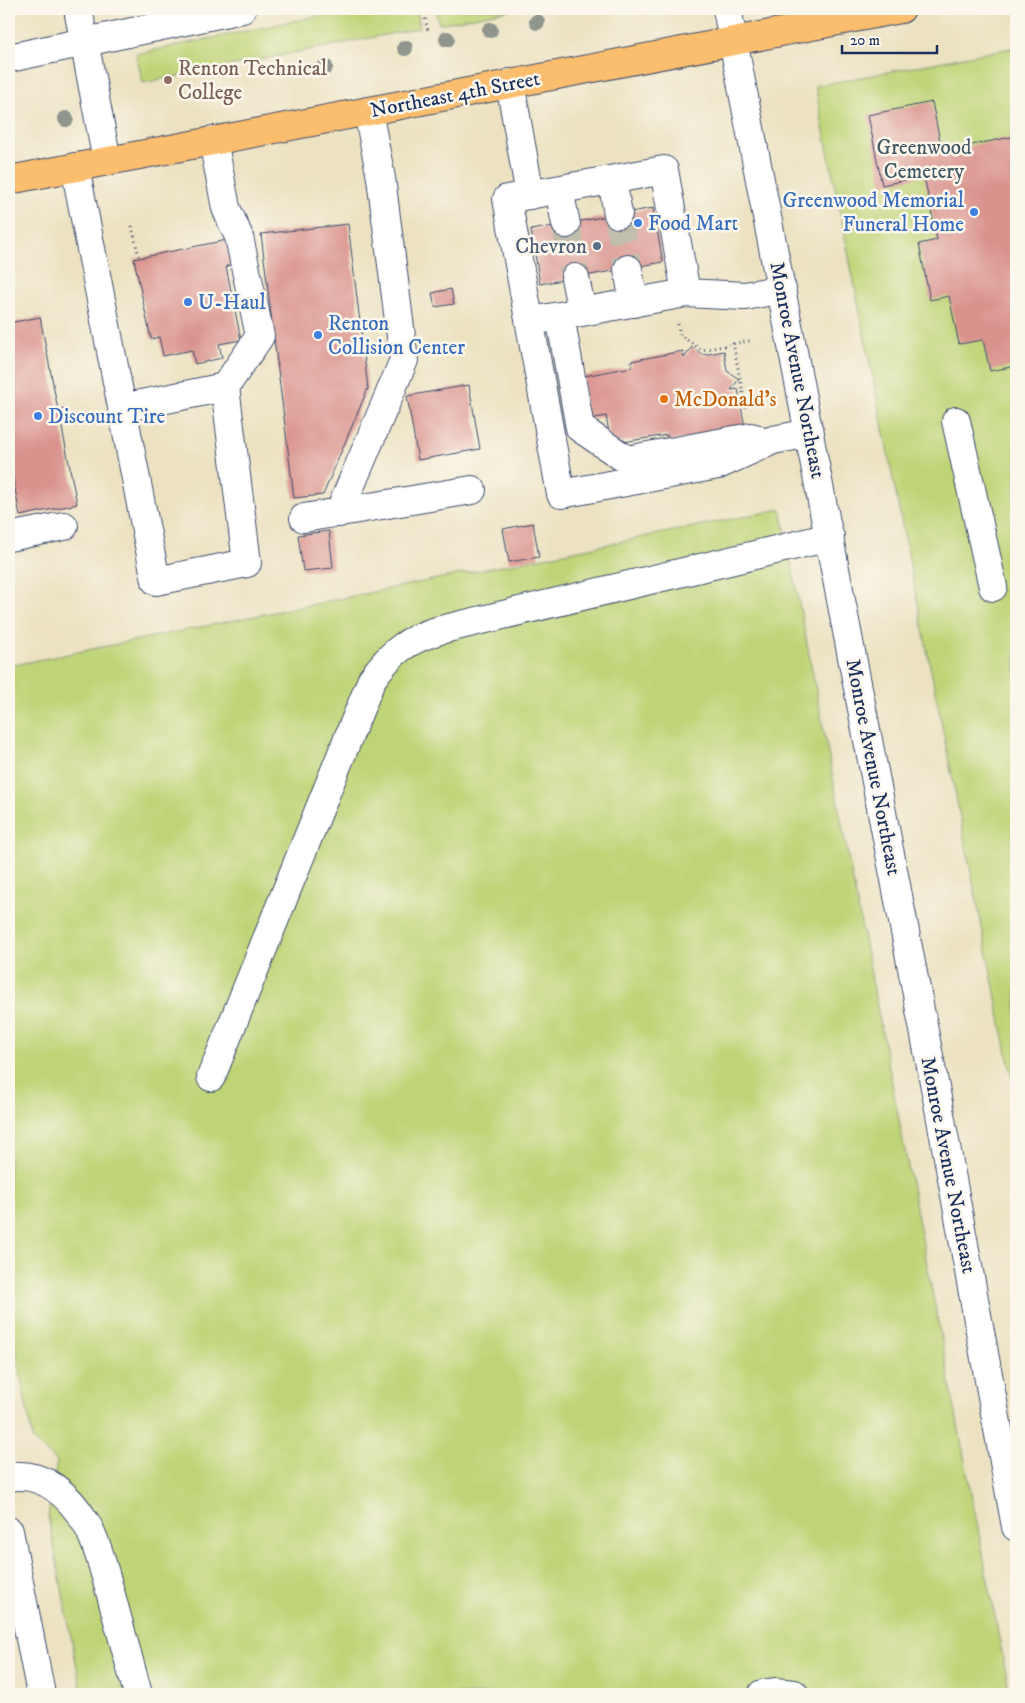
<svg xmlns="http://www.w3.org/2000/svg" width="1025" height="1703" viewBox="0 0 1025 1703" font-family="'IM FELL DW Pica',serif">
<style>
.green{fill:#bfd477;stroke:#6d826a}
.building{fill:#d9928c}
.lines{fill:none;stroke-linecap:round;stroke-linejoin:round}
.minor-tunnel{stroke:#c2bead;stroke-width:28;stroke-dasharray:28 14;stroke-linecap:butt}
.minor-casing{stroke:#3a4a6d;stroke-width:30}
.major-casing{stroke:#3a4a6d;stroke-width:30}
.path{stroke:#3a4a6d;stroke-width:3;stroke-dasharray:1 4;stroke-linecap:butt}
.minor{stroke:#fff;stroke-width:28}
.major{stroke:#fbbd6e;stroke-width:28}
.tree{fill:#90968e}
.education-dot{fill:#8d6e63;stroke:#fbf7ec;stroke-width:2}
.shop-dot{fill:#3f7fe0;stroke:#fbf7ec;stroke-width:2}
.service-dot{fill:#5c6f8a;stroke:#fbf7ec;stroke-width:2}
.food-dot{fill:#e8710a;stroke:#fbf7ec;stroke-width:2}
.labels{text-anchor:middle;stroke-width:5;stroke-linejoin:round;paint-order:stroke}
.education-label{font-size:21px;fill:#785e54;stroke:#fbf7ec;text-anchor:start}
.street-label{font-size:21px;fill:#1b2f5e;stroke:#fbf7ec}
.park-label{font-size:21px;fill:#445864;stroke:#fbf7ec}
.shop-label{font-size:21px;fill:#366cbe;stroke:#fbf7ec;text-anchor:start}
.service-label{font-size:21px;fill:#4e5e75;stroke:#fbf7ec;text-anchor:end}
.food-label{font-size:21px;fill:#c56008;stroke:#fbf7ec;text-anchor:start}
</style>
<rect width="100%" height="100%" fill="#fbf7ec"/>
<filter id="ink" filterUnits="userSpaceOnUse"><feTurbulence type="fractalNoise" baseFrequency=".02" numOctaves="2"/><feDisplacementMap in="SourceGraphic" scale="10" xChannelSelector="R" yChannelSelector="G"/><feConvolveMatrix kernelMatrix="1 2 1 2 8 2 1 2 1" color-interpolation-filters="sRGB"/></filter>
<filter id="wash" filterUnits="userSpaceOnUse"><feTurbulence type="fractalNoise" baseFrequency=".0096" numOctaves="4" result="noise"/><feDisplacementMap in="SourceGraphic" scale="20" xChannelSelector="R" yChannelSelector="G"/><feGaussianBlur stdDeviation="1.12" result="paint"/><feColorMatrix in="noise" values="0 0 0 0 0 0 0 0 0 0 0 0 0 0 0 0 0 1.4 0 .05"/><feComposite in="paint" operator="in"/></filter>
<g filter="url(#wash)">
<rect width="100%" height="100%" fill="#ece2c1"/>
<path class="green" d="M351,9H417L420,28L143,83L136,54Z
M435,9H515L439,24Z
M1016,47V1099L815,86Z
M781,509L1010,1694H82L48,1516L57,1461L33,1441L9,1314V666Z"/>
<g id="blocks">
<path class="building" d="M932,102L942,151L1016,136V366L990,371L983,340L959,344L949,296L930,300L919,244L937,240L924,176L882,185L868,115Z
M653,208L663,262L540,284L531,230Z
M348,224L368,388L323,495L294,498L261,234Z
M227,240L232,265L226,266L241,340L219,344L222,358L195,364L192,350L163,356L159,337L151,339L134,259Z
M451,289L454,304L435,307L432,293Z
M40,317L58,410L67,409L69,421L61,423L77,504L20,516L9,457V323Z
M692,347L703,355L724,351L727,371L739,379L731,390L738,389L745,428L668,442L667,435L617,443L610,438L606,416L585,420L584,376L632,367L631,361L683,351L684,358Z
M469,385L480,449L418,460L407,396Z
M533,523L539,557L509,562L503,529Z
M329,531L333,568L303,571L298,535Z"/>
</g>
</g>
<g filter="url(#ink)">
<use href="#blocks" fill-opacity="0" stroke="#3a4a6d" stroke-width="1"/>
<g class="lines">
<path class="minor-tunnel" d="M618,214L628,269
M566,224L575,278"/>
<defs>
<path id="minor" d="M78,9L107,161
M727,9L938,1103L1016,1527
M9,58L242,9
M510,83L530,195
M75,167L156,581L247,563L225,387L260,336L239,237L226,208L213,140
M612,180L618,214
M559,190L566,224
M628,269L634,303
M575,278L582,312
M686,293L664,170L507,199L561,494L718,465L773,440L810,433
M560,316L580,428L627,460L751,437L755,438
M543,319L686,293L745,296L782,289
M122,408L225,387
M956,421L993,587
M339,513L404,360L381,178L368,111
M304,518L472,490
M9,537L64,526
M211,1077L372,679C391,652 408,639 440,630L830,537
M9,1477C43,1471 69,1495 86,1523C97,1541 105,1574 111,1595C120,1628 129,1661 138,1694
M9,1531L41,1694
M762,1694L775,1692L794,1694"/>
<path id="major" d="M9,180L901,9"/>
</defs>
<use href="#minor" class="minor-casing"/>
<use href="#major" class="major-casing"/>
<path class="path" d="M423,9L428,31
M132,226L139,258
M678,324L680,335L702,350L753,340
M733,343L746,409"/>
<use href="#minor" class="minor"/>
<use href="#major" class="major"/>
</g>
<g class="tree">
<circle cx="537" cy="22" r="8"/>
<circle cx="490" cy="30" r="8"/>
<circle cx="447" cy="39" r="8"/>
<circle cx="405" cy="48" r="8"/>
<circle cx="325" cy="67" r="8"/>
<circle cx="66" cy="119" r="8"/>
</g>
</g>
<circle class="education-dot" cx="168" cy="80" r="5"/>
<g class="shop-dot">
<circle cx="974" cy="212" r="5"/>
<circle cx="638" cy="223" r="5"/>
<circle cx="188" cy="302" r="5"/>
<circle cx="318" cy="335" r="5"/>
<circle cx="38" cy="416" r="5"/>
</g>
<circle class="service-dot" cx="597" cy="246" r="5"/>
<circle class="food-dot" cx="664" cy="399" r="5"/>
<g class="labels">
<g class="education-label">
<text x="178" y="75">Renton Technical<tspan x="178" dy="24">College</tspan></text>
</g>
<g class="street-label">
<text transform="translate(455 94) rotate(-11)" y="7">Northeast 4th Street</text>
<text transform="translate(798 370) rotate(79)" y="7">Monroe Avenue Northeast</text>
<text transform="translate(874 767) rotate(79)" y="7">Monroe Avenue Northeast</text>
<text transform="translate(949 1165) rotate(79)" y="7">Monroe Avenue Northeast</text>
</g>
<g class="park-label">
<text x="924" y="154">Greenwood<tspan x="924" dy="24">Cemetery</tspan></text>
</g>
<g class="shop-label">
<text x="964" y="207" text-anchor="end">Greenwood Memorial<tspan x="964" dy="24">Funeral Home</tspan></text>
<text x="648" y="230">Food Mart</text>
<text x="198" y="309">U-Haul</text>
<text x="328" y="330">Renton<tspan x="328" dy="24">Collision Center</tspan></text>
<text x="48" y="423">Discount Tire</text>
</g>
<g class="service-label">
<text x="587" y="253">Chevron</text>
</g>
<g class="food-label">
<text x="674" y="406">McDonald's</text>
</g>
</g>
<rect width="1025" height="1703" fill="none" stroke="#fbf7ec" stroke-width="30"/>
<path d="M842 45v8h95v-8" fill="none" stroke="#1b2f5e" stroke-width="2.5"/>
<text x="850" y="45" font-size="15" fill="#1b2f5e" stroke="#fbf7ec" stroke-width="4" paint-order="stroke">20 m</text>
</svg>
